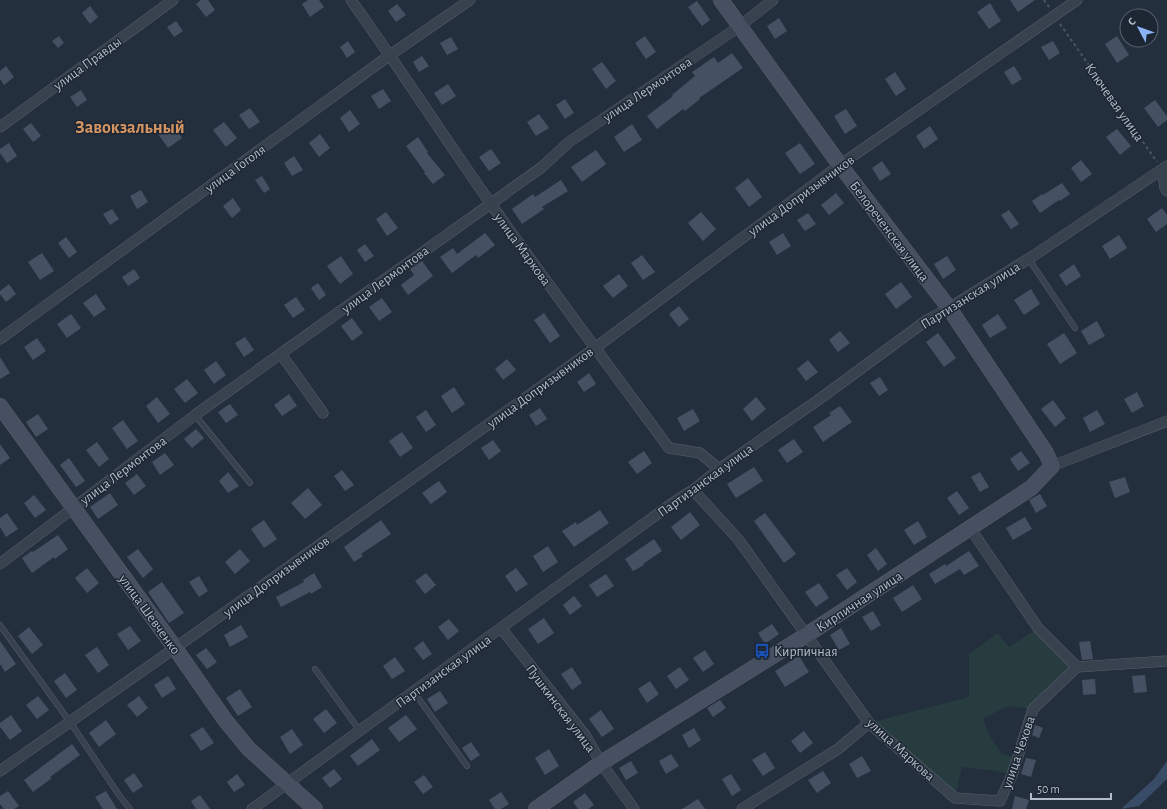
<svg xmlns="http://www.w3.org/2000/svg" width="1167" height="809" viewBox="0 0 1167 809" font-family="'Alegreya Sans',sans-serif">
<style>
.green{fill:#263c3f}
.water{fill:#394c67}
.building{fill:#455162}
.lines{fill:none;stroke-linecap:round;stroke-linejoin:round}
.lane-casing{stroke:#565f6c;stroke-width:6}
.street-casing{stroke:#565f6c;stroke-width:11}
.secondary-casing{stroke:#565f6c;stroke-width:16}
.path{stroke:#44595c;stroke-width:2;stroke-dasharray:3 3;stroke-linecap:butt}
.lane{stroke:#38414e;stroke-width:5}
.street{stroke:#38414e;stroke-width:10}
.secondary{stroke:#465061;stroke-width:15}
.labels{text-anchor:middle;stroke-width:3;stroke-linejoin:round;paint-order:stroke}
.street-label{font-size:14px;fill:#b4bcc9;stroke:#1d2633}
.poi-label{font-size:14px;fill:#b4bcc9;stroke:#1d2633;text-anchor:start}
.district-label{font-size:18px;font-weight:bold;fill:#d59563;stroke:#1d2633}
</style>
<rect width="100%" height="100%" fill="#242f3e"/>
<path class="green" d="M1038,628L1077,667L1033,709L1009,706L983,718L988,733L1002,754L1017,758L1012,775L996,771L962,767L955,798L869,723L969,697V654L998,633L1009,647Z"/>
<path class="water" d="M1167,761V779L1139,806L1121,809L1154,779Z"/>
<path class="building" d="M201,0H208L215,10L206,17L196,4Z
M308,0H319L324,7L310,17L302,4Z
M1010,0H1035L1018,12Z
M697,1L710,20L702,26L688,7Z
M990,3L1001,21L989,29L977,12Z
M397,4L406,15L396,22L388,11Z
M90,6L98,17L90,24L82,13Z
M779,18L787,31L775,39L767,26Z
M176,21L183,31L174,37L167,27Z
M59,36L64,43L58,48L52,41Z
M645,36L656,52L646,59L635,43Z
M1117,36L1129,55L1117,63L1105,44Z
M451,37L458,49L447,55L440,43Z
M348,41L355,52L347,58L340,47Z
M1053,41L1060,53L1049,60L1041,47Z
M732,53L743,68L699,98L700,99L685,111L683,109L657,129L647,116L673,96L672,95L695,76L692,72L714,57L718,63Z
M422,56L429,66L419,72L413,62Z
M602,62L616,81L606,89L592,69Z
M6,66L14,77L4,85L0,79V71Z
M1014,66L1022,79L1012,85L1004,72Z
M895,72L906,89L896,96L885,79Z
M448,84L456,96L442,105L434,93Z
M383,89L391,101L379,109L371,96Z
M81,90L87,100L77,107L70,97Z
M565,99L574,113L565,119L556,105Z
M1155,100L1167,116V120L1158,127L1144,108Z
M250,108L260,122L249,129L239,115Z
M846,109L857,126L845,134L834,116Z
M350,110L360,124L349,132L340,118Z
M539,114L549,128L536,136L527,122Z
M224,122L237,138L226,147L213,130Z
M31,123L41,136L33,142L23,129Z
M172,124L182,138L168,148L158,134Z
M632,124L642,140L624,152L614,137Z
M930,126L938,139L924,149L916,136Z
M1117,129L1131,146L1120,155L1106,137Z
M320,134L330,148L319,157L309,143Z
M418,137L428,152L427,153L445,175L433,184L424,173L425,172L406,146Z
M9,143L17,156L7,163L0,153V149Z
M800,143L815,164L800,174L785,153Z
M491,149L501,163L489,171L479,157Z
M596,150L606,164L582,182L571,167Z
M294,156L303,170L292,176L284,163Z
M1081,160L1092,174L1081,182L1071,168Z
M882,161L891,174L880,181L872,168Z
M262,176L270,189L264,193L255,180Z
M748,178L762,197L749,207L735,188Z
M561,180L568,191L542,207L544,209L522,224L512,209L533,194L535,197Z
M1062,183L1070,194L1060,201L1059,200L1040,213L1032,201L1042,194L1043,195Z
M141,190L148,202L137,209L130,196Z
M836,193L844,203L829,215L821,205Z
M233,198L241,210L232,218L223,206Z
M1162,208L1167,215V224L1156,232L1147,219Z
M112,209L119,219L110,225L103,214Z
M1009,210L1019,224L1011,229L1001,215Z
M386,212L398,228L387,236L376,219Z
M701,212L716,229L703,241L688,223Z
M808,213L816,224L805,231L797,220Z
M485,233L495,245L478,258L476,255L452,273L440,257L453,248L457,254Z
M783,233L791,246L777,255L769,242Z
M1119,235L1127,248L1110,259L1102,246Z
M66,237L77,252L69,258L58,243Z
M365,244L374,256L365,262L357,250Z
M42,253L54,271L40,280L28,262Z
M642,255L655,272L643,280L631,263Z
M341,256L353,274L340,284L327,266Z
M947,256L956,270L943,279L934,264Z
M422,261L433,276L408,295L401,285L414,275L410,269Z
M1074,264L1081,276L1066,286L1059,275Z
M134,269L140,278L128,286L122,277Z
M619,274L628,286L613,298L603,286Z
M901,282L912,297L896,309L885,294Z
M318,283L326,295L319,300L311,288Z
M9,284L16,294L6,302L0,294V291Z
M1031,289L1040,304L1024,315L1014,300Z
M96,294L106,309L94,317L83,303Z
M296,297L305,310L293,318L284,305Z
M382,298L392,312L379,321L369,307Z
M679,306L689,319L679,327L669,314Z
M544,313L560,336L550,343L534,320Z
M71,314L81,328L67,338L57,324Z
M998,314L1007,328L990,338L982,325Z
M352,318L363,333L352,341L341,326Z
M1097,321L1105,336L1089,345L1081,331Z
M840,331L850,343L838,352L829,340Z
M938,333L956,358L944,367L926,342Z
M1064,333L1077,353L1060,364L1047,344Z
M245,337L254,350L244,357L235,343Z
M37,338L46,351L33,360L24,347Z
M0,357L10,373L0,379Z
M507,359L516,370L503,380L495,369Z
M808,360L818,372L806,381L797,369Z
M216,361L226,375L214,384L204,370Z
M589,373L596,384L584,392L577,382Z
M880,377L888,390L879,396L870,383Z
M187,379L198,393L185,403L174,389Z
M454,387L465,404L452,413L441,396Z
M1137,392L1144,406L1132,413L1124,399Z
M289,394L297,406L282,416L274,405Z
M157,397L170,414L158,423L146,406Z
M756,397L766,409L752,421L743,409Z
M1053,400L1066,418L1055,427L1041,409Z
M230,404L238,415L226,423L218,412Z
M840,406L852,422L823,442L813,427L831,415L829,413Z
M540,408L547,419L536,426L529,415Z
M693,409L700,421L684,431L677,418Z
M426,410L436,425L426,432L416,417Z
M1097,410L1105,424L1090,432L1083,418Z
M38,414L48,429L36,437L26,422Z
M123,420L138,441L127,449L112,428Z
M196,429L204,438L192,448L184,439Z
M402,432L413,448L400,457L389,441Z
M794,439L803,452L787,463L778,450Z
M493,440L501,451L489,460L481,448Z
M97,442L109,459L99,467L86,450Z
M0,444L10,458L0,465Z
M644,451L652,463L637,474L628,462Z
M1021,451L1030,463L1018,471L1010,459Z
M165,453L174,465L160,475L152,462Z
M69,458L85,481L76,487L60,465Z
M754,467L763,481L736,498L727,484Z
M342,470L354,485L345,491L334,476Z
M228,472L239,486L228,493L219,481Z
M980,472L989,487L980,492L971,477Z
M137,474L146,486L134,495L125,483Z
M1125,477L1130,492L1115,498L1109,482Z
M439,481L447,492L431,504L422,493Z
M308,488L322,505L305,519L291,503Z
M957,491L969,508L959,515L947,498Z
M110,493L118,505L98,519L90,507Z
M1040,494L1047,506L1036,513L1029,500Z
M34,495L46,510L35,518L24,503Z
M600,510L609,523L574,547L562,531L576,522L577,525Z
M690,512L700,525L681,540L671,527Z
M7,513L18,529L6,537L0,527V518Z
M765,513L796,554L784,563L754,521Z
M1025,517L1032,529L1013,540L1006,528Z
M264,520L277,539L264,548L251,529Z
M381,520L391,534L361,554L363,556L354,562L344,547Z
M918,521L927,537L914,545L904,530Z
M58,535L68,549L55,559L54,557L32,573L22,558L32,551L33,552Z
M654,539L662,551L643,564L644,565L633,571L625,559Z
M548,546L558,562L543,572L533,556Z
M876,548L887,564L878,571L867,555Z
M138,549L153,569L143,578L127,557Z
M240,549L250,561L235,574L225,562Z
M969,551L979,566L964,575L960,569L935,584L929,574L945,564L946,566Z
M87,568L99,583L87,593L75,578Z
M516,568L528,584L516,592L505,576Z
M847,568L857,582L847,590L836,575Z
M314,573L322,587L311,594L310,592L281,607L276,597L304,582L303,580Z
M426,573L436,585L425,594L415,581Z
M606,574L614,586L597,597L589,585Z
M199,576L208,591L199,597L189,582Z
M162,582L184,613L169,623L148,592Z
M819,583L829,598L816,607L805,592Z
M913,585L922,599L902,612L893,598Z
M574,596L582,606L570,615L563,605Z
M873,611L881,625L871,631L862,617Z
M544,618L554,633L538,644L528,629Z
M449,619L459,631L448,640L438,627Z
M772,624L779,634L765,644L758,633Z
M241,625L248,637L230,647L224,635Z
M130,626L141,641L128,650L117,634Z
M29,627L43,645L32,654L18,636Z
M841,628L850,644L839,650L830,635Z
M0,641L16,664L5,672L0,664Z
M423,641L432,654L423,660L414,648Z
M1090,641L1093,659L1082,660L1079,642Z
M97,647L109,665L98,673L85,655Z
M206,648L217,662L207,669L196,655Z
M705,650L714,664L703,672L693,658Z
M799,656L809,672L785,687L775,671Z
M395,657L405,671L392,679L383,666Z
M572,667L582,683L572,690L561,674Z
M680,667L689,680L676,689L667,676Z
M65,673L77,690L66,698L54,681Z
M1145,675L1147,692L1134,693L1132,676Z
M168,676L176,689L162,698L154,685Z
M1095,679L1096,694L1083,695L1082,680Z
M650,681L659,694L647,703L638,689Z
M240,689L252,707L238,716L226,698Z
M440,691L448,703L435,712L427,699Z
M38,696L49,710L37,719L26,705Z
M139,696L148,708L137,717L127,705Z
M720,700L726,708L713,717L707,708Z
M326,709L337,723L324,733L313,719Z
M601,710L614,729L602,737L589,719Z
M11,715L22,731L10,740L0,727V723Z
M406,715L417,729L399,742L388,728Z
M106,720L116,734L99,747L89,733Z
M1035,725L1043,728L1039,738L1032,735Z
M203,727L214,743L201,751L190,735Z
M694,728L701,740L689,748L682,735Z
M292,729L303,745L290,754L280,737Z
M804,731L813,743L800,753L791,741Z
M372,739L380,750L358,766L350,756Z
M471,742L480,755L471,761L462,748Z
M72,744L80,755L50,777L52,778L33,792L24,780Z
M549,749L559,766L545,775L535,758Z
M765,752L775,768L763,776L752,760Z
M671,754L679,766L666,774L659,761Z
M862,756L871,771L857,778L849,764Z
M1026,758L1036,760L1031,777L1021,774Z
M631,761L638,773L626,780L619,768Z
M334,769L342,779L330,788L322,778Z
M823,771L831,783L817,793L808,780Z
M134,773L143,786L133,793L124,780Z
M237,774L245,785L234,792L227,782Z
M731,774L741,790L732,796L722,779Z
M424,775L433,787L423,794L414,782Z
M8,791L19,806L14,809H4L0,804V796Z
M106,791L117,809H103L95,797Z
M501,792L509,804L501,809H495L489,800Z
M585,793L594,805L588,809H578L573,802Z
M200,795L210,809H196L191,801Z
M1015,796L1029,800L1026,809H1012Z
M698,799L705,809H682Z"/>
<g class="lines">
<defs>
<path id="lane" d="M1028,258L1075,328
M195,415L250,483
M0,625L70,722L119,795L130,809
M315,669L360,731
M414,692L467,766"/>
<path id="street" d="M351,0C399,67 444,137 491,204C549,286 609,367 669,448L700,453L719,469
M0,127L173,0
M1162,170L1165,188L1167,191
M0,339L390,55L470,0
M281,354L323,413
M1052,466L1167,421
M693,490L738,539L869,723L955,798L1000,801L1012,775L1033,709L1077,667L1167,661
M970,528L1038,628L1077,667
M0,564L195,415L542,167L569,142L740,26L773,0
M501,628L585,735L601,763L634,809
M0,771L175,648L595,348L840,165L1077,0
M252,809L674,502L693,490L719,469L821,398L927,320L949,308L1033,256L1167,166
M742,809L838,749L869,723"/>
<path id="secondary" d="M0,406L175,648L225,720L248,748L315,809
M536,809L601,763L808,634L1031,488L1052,466L1046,453L949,308L840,165L721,0"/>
</defs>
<use href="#lane" class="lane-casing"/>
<use href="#street" class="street-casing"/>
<use href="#secondary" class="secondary-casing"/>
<path class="path" d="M1044,0L1049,7
M1060,24L1157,162"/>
<use href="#lane" class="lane"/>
<use href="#street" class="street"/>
<use href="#secondary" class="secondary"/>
</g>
<defs>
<symbol id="bus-bare" viewBox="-9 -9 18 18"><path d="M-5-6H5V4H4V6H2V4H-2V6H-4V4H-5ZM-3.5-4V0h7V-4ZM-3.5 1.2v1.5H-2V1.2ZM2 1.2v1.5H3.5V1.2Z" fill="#1a4fb4" stroke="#1d2633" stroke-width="2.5" paint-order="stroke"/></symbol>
</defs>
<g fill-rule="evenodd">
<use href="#bus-bare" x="751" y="640" width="22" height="22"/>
</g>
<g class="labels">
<g class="street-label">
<text transform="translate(87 63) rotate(-36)" y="5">улица Правды</text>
<text transform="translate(647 89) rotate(-34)" y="5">улица Лермонтова</text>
<text transform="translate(1115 102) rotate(55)" y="5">Ключевая улица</text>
<text transform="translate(235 168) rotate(-36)" y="5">улица Гоголя</text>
<text transform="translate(801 195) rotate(-36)" y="5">улица Допризывников</text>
<text transform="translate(890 231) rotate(53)" y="5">Белореченская улица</text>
<text transform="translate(523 249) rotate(54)" y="5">улица Маркова</text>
<text transform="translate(385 279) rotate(-36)" y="5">улица Лермонтова</text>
<text transform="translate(970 295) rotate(-32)" y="5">Партизанская улица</text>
<text transform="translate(540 387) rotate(-36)" y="5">улица Допризывников</text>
<text transform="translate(123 470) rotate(-37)" y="5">улица Лермонтова</text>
<text transform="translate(705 480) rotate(-36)" y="5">Партизанская улица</text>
<text transform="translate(276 576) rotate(-36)" y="5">улица Допризывников</text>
<text transform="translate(859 601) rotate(-33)" y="5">Кирпичная улица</text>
<text transform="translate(150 614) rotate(54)" y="5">улица Шевченко</text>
<text transform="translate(443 671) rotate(-36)" y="5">Партизанская улица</text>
<text transform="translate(561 708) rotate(53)" y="5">Пушкинская улица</text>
<text transform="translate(901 749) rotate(42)" y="5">улица Маркова</text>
<text transform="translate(1018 752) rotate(-71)" y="5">улица Чехова</text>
</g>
<g class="poi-label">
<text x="774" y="656">Кирпичная</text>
</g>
<g class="district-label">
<text x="130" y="133">Завокзальный</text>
</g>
</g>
<g transform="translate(1139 28) rotate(311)"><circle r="19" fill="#1d2633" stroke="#59626f"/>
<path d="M0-3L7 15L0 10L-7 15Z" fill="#8ab4f8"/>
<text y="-6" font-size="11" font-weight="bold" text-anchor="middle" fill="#b4bcc9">С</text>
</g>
<path d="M1031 793v6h80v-6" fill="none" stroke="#b4bcc9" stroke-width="2"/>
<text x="1037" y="793" font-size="12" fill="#b4bcc9" stroke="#1d2633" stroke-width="3" paint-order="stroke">50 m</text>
</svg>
